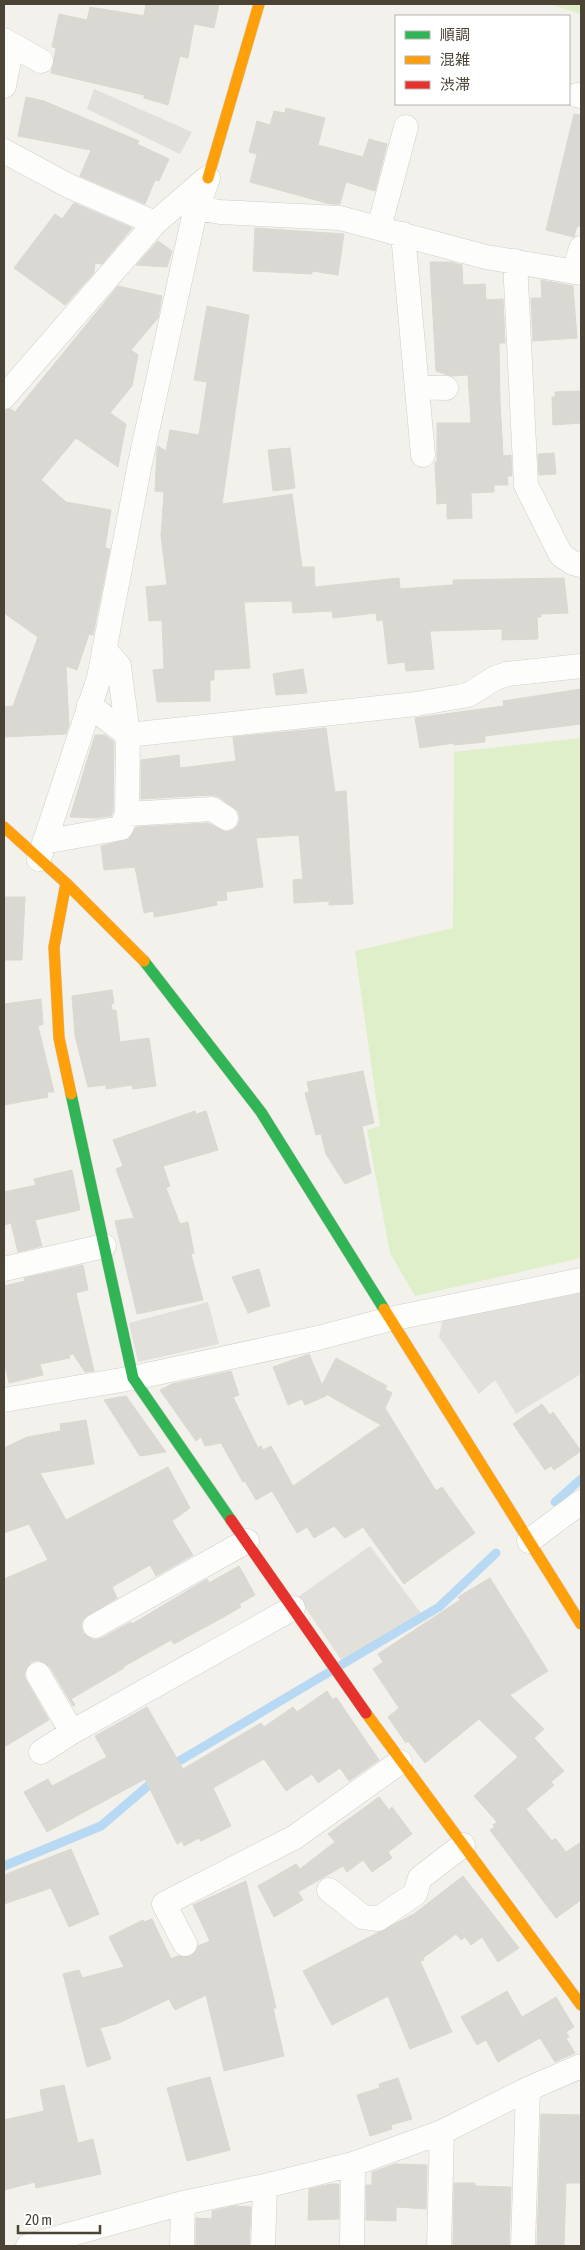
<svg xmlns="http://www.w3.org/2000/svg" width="585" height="2250" viewBox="0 0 585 2250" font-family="'Asap Condensed','Noto Sans JP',sans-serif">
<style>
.green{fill:#deefc9}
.parking{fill:#e1e0da}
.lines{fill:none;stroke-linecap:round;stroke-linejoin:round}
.stream{stroke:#b8d9f4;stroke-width:9}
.building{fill:#dad8d2;stroke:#dbd8d1}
.street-casing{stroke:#d0cfc9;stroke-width:25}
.fast-casing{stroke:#d2cfc2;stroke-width:12}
.slow-casing{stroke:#d2cfc2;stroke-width:12}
.jam-casing{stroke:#d2cfc2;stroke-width:12}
.street{stroke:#fdfdfc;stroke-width:24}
.fast{stroke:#30b455;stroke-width:11}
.slow{stroke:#ff9f0a;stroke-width:11}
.jam{stroke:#e5322d;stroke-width:11}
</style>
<rect width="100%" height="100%" fill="#f2f1ec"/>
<path class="green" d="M549,4H581V14Z
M581,738V1258L415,1296L390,1253L367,1130L380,1126L355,951L453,928L454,752Z"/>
<path class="parking" d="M94,89L192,132L180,154L87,109Z
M581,1289V1374L516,1414L495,1380L479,1394L439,1337L443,1318Z
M208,1302L219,1344L138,1362L129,1323Z
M370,1546L421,1613L342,1661L298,1597Z"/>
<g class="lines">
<path class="stream" d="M555,1502L581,1479
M169,1767L439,1607L496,1553
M4,1866L101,1826L156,1779"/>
</g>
<path class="building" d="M146,4H219L214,28L194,24L188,58L180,56L168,105L144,98V95L51,73L56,48L52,47L59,14L87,20L90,7L163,19L144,15Z
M26,97L44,101L139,141L137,144L169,159L159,181L155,180L145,204L80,176L91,150L18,136Z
M286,108L325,118L318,145L363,157L369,139L387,144L375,191L346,182L340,204H330L250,182L257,154L249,152L257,121L270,125L274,111L285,113Z
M574,114L581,115V227L577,226L574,237L546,230Z
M74,203L132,228L102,264L95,263L94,273L65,305L14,268L55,214L62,219Z
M255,228L344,234L338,275L312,271V274L253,271Z
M158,241L172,251L167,267L136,265Z
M430,262H451L462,265L463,285L485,284L486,300L503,299L505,343H499L500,401L503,456L511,455L512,476H507L508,485H494V492L471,493L472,518L447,519V503L437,504L435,462H437V423H471L468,375L451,376L436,371Z
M541,280L573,286L577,338L533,341L531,298H542Z
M118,286L162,296L158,318L131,350L138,355L132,386L110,413L126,424L118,467L76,438L41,480L66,502L111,510L105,548L110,549L93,635L89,634L77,670L66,666L69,725L66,734L4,737V707L13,706L38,637L4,613V410L11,409L15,412Z
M207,306L249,315L222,504L292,494L302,567H314L315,587L399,578L400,589L453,585V580L564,578L568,613L541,614V617H537L538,639L502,640V629L430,631L434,669L406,671L405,662L388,664L383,620L377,621L376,613L333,618L332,611L293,613L292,601L244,602L250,668L214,670V680H210V701L157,702L153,670L164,669L162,620L149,621L146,587L167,585L161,536L164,492L155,491L157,450L158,446L166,451L170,430L199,435L207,382L194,380Z
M581,391V423L553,425L552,397H555V392Z
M290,448L295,488L273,491L268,450Z
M554,453L556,474L539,475L538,454Z
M303,669L307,693L276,695L273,674Z
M581,689V724L485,736V742L454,745V743L420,748L415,718L504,706L503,701Z
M326,728L335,792L346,791L353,904L329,905V901L294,903L293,880L303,879L299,835L256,838L263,887L226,892L227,900L216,901L217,905L177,913L154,917V911L144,913L135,867L104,870L101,846L129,839L136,827L208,823L226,832L233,830L238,825L240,818L238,811L219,797L211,795L141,799V760L179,755L180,768L236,761L233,737Z
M95,735H105L114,742L113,811L111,816L97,818L70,817Z
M4,897H25L22,960H4Z
M112,990L114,1003L111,1004L112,1010H116L120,1042L149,1038L156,1086L133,1089L132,1085L106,1089V1085L88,1087L75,1036L72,996Z
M41,999L43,1024L38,1026L54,1092H47L48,1097L4,1105V1004Z
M363,1071L374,1123L362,1126L371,1173L345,1184L326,1154L321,1134L316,1135L305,1093L309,1092L307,1082Z
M195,1111L196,1114L206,1111L218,1150L163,1166L170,1186L166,1188L180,1224L188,1222L194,1253L191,1254L203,1300L137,1314L115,1221L134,1218L116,1169L123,1166L113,1140Z
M72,1170L80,1210L35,1220L42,1246L18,1252L11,1223L4,1225V1192L36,1185L34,1179Z
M83,1265L88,1290L76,1293L94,1371L85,1372L73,1354L69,1355L70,1358L40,1364L43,1375L9,1383L4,1360V1286L25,1281L24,1278Z
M259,1269L270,1306L248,1313L232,1277Z
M309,1354L322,1385L336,1358L387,1386L385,1389L392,1393L385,1408L436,1491L442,1487L475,1533L404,1584L363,1527L345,1538L334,1526L314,1538L307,1527L297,1533L272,1491L256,1500L245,1481L243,1482L221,1443L205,1446L201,1437L196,1441L160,1390L172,1384L231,1371L239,1395L233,1397L258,1448L261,1446L263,1450L271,1446L293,1486L381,1425L326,1394V1396L305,1405L302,1399L288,1405L273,1367Z
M126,1396L166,1452L140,1456L104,1400Z
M542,1404L550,1415L553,1412L581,1451L554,1470L551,1466L545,1470L513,1424Z
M86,1420L94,1464L40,1473L66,1520L168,1467L190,1508L172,1521L193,1555L156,1576L150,1565L112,1587L117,1598L83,1619L81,1625L83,1633L94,1640L102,1638L131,1622L132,1624L207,1579L209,1583L239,1566L255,1595L239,1604L241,1607L220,1619L174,1644L171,1640L123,1667L124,1668L71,1699L75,1705L73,1706L50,1667L38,1660L31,1662L24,1674L26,1680L49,1720L4,1747V1579L48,1560L29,1524L4,1533V1448L27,1437L61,1431L60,1424Z
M490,1578L548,1671L510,1695L544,1729L534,1738L564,1771L551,1782L554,1785L526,1809L552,1841L555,1838L566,1852L581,1842V1900L556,1918L490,1830L495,1827L493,1825L497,1822L474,1796L518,1757L479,1719L425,1763L408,1741L406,1743L388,1717L399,1708L373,1669L383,1662L378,1654L460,1600L458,1597Z
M327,1691L333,1700L336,1697L379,1760L349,1781L340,1768L318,1783L312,1774L286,1791L264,1759L213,1788L231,1826L201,1841L199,1838L184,1846L182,1841L177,1844L145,1779L47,1832L24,1792L48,1779L52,1786L107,1757L95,1736L147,1707L183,1769L261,1723L264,1727L293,1707L297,1712Z
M379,1797L389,1810L392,1807L412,1834L388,1852L392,1858L372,1872L363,1860L347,1872L343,1866L298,1892L303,1900L274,1917L258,1886L296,1864L300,1869L335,1842L328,1834Z
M71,1849L99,1914L69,1927L51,1888L4,1904V1875Z
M463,1876L519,1948L498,1962L482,1937L471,1945L465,1937L461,1940L456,1934L423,1958L424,1960L420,1961L452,2032L410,2049L388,1996L332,2025L303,1971L414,1914Z
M246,1881L276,2008H273L284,2056L224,2071L206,1995L175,2010L169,1999L119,2023L100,2028L111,2059L87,2067L63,1974L79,1970L82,1978L124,1967L109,1937L143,1920L144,1922L152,1919L171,1959L178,1956H191L198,1946L210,1941L193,1905Z
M507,1991L522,2017L556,1997L574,2027L566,2032L569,2037L566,2038L575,2053L555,2062L540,2038L498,2062L486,2040L477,2045L461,2017Z
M210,2077L230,2150L187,2161L167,2088Z
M398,2078L412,2119L391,2125L392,2129L370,2136L357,2095L380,2088L379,2084Z
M64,2085L78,2143L93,2139L101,2174L36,2188L35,2182L4,2190V2120L44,2111L40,2090Z
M541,2114L581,2115V2183H566L564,2246H537Z
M395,2164L427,2165L426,2209L396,2207V2221L366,2220V2185H372V2172Z
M454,2183H475V2186L511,2187L509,2246H453Z
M331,2184H339V2219L308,2220L309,2189Z
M235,2206L251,2207L249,2246H196V2218L212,2219V2211Z"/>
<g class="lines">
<defs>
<path id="street" d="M4,40L41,61
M4,86L12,46
M577,95L581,96
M4,151L69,186L155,223
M197,208L220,212L340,218L486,257L581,273
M379,228L406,127
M403,234L423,455
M515,261L526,485L561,555L573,563L581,565
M574,272L581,248
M417,387L446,388
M4,397L155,223L206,179
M104,649L119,666L128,735L416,704L468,695L495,678L507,674L581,666
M127,814L212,809L226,818
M44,842L121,828L127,814L128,735L89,705
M39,859L99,678L140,463L194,216L208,178
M4,1269L104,1246
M4,1400L133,1378L318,1338L390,1319L581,1280
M529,1541L581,1502
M95,1626L247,1541
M38,1674L72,1732L293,1608
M41,1752L72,1732
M329,1890L363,1917L378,1919L415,1894L420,1878L463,1845
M185,1944L164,1904L295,1837L400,1762
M28,2246L183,2203L265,2186L353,2164L442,2132L528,2089L581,2066
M182,2246L183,2203
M263,2246L265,2186
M352,2246L353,2164
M439,2246L442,2132
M523,2246L528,2089"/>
<path id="fast" d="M144,961L261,1112L384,1309
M71,1094L133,1378L231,1520"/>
<path id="slow" d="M208,178L259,4
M4,827L66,883L144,961
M66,883L54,947L59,1038L71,1094
M384,1309L581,1624
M366,1713L581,2005"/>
<path id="jam" d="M231,1520L366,1713"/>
</defs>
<use href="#street" class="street-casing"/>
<use href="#fast" class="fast-casing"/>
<use href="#slow" class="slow-casing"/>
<use href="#jam" class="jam-casing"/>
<use href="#street" class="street"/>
<use href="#fast" class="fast"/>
<use href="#slow" class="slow"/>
<use href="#jam" class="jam"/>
</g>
<rect width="585" height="2250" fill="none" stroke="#4a4336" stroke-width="10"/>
<rect x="395" y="15" width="175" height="90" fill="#ffffff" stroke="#b7b4af"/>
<rect x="405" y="31" width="25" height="8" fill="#30b455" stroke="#b7b4af"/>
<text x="440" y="40" font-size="15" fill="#4a4336">順調</text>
<rect x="405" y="56" width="25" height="8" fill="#ff9f0a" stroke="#b7b4af"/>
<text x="440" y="65" font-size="15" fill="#4a4336">混雑</text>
<rect x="405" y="81" width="25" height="8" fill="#e5322d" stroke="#b7b4af"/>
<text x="440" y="90" font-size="15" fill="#4a4336">渋滞</text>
<path d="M18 2225v8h82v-8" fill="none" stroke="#4a4336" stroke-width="2.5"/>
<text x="25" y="2225" font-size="15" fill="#4a4336" stroke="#ffffff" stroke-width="4" paint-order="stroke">20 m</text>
</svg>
